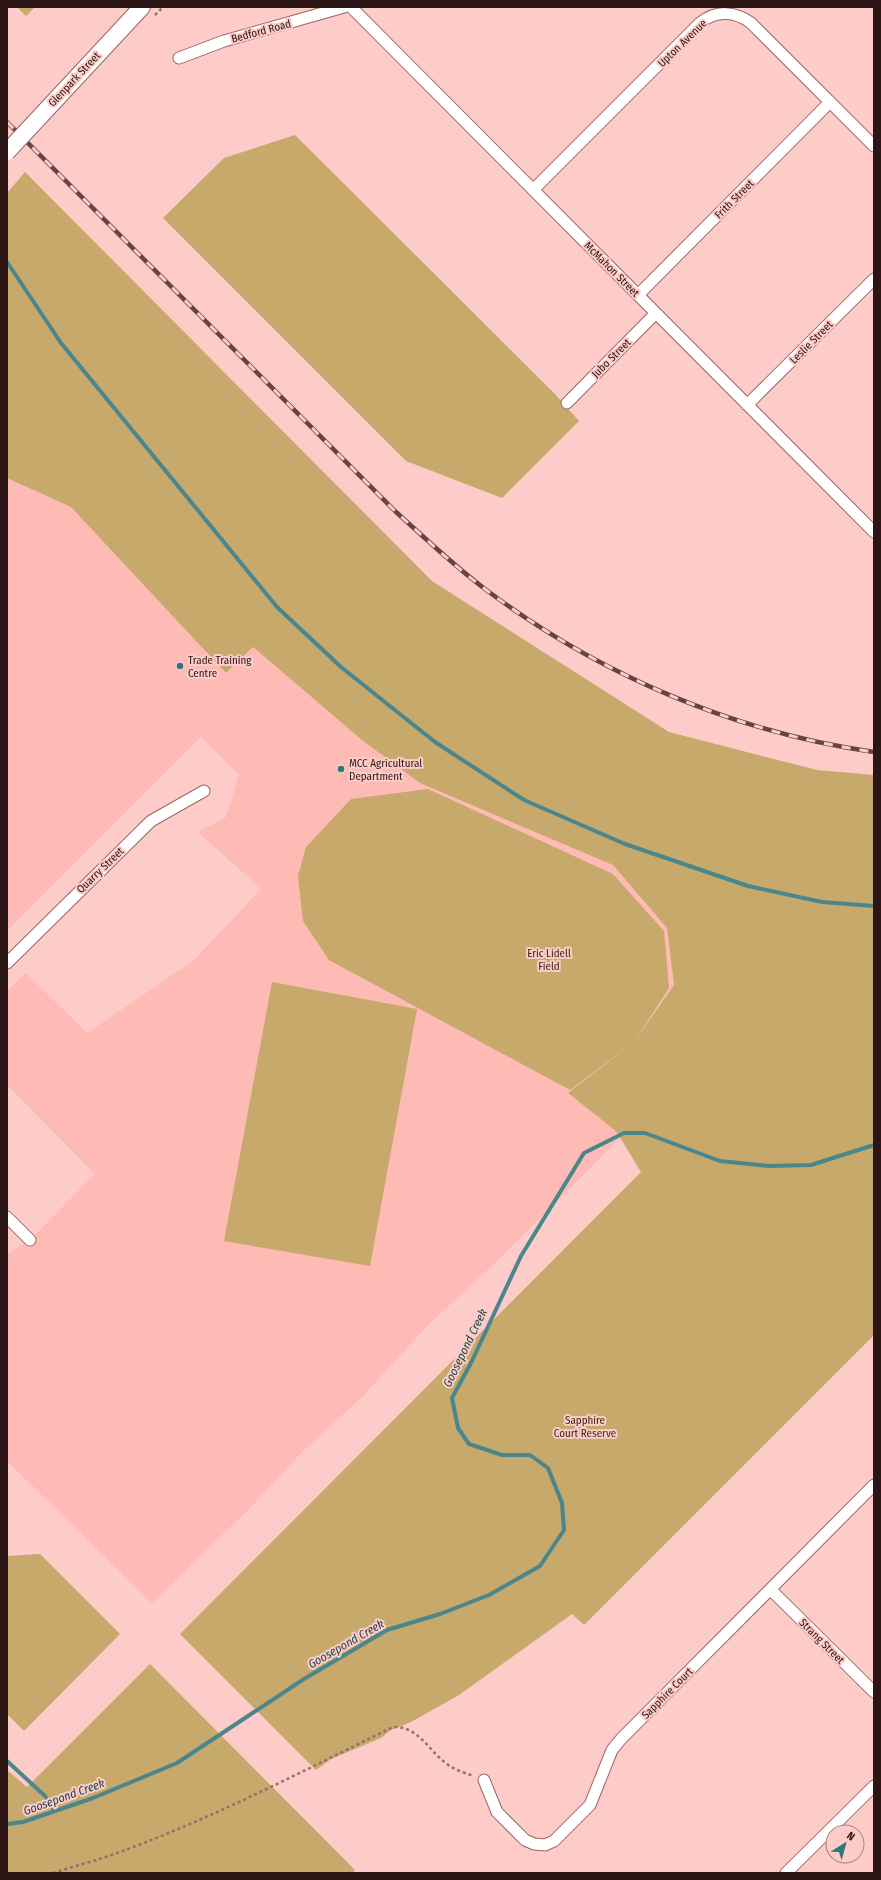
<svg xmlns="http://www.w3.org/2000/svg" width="881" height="1880" viewBox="0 0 881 1880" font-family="'Fira Sans Condensed',sans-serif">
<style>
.built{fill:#febab4}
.green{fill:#c6a96b}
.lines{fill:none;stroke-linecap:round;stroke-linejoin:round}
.stream{stroke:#4c868d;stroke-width:4}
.street-casing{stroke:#996560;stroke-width:13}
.secondary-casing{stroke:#996560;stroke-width:18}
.path{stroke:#936f6d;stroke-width:2.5;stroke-dasharray:3 3;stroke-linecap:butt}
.street{stroke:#fff;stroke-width:11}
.secondary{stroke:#fff;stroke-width:16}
.rail-casing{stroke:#634644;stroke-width:4.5}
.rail{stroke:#fdccc8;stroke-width:3;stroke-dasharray:9;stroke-linecap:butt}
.secondary-bridge-casing{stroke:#996560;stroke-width:18;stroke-linecap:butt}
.secondary-bridge{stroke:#fff;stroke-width:16}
.poi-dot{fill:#2e777e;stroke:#fdccc8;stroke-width:1.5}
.labels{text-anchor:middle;stroke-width:4;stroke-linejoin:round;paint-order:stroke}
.street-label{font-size:11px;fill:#2c1615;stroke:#fdccc8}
.poi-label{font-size:11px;fill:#2c1615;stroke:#fdccc8;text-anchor:start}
.park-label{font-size:11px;fill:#382b0e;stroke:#fdccc8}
.water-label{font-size:12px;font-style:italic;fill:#1c474c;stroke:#fdccc8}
</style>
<rect width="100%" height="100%" fill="#fdccc8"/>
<path class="built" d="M7,478L71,507L178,616L226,673L253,647L613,865L667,928L674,985L632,1045L568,1093L625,1133L496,1262L427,1326L362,1397L303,1451L248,1510L152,1603L7,1461V1254L30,1240L95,1174L7,1085V991L26,973L87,1033L193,961L261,889L198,832L226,817L239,775L201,737L7,931Z"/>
<path class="green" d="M17,7H35L26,16Z
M295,135L555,394L579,421L502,498L406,461L163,218L224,158Z
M25,172L432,581L669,732L817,770L874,775V1335L584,1625L572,1614L459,1695L411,1722L391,1730L381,1738L331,1759L316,1770L180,1634L641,1172L616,1131L568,1093L633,1043L570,1090L329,960L303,921L298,876L306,847L351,799L428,789L613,874L664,931L669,988L634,1042L674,985L667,928L613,865L420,783L362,740L253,647L226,673L71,507L7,478V193Z
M272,982L417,1009L370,1266L224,1241Z
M40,1554L120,1634L24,1731L7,1714V1556Z
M150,1664L355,1870L352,1873H7V1770L27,1787Z"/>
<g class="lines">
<path class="stream" d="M7,262L61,343L277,607L341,667L435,742L524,800L625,844L748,886L822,902L874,906
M7,1761L45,1796L55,1811
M7,1824L23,1822L93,1798L177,1763L304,1679L387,1630L440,1614L489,1595L540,1566L564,1530L562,1503L548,1468L530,1455H502L469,1444L458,1428L452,1398L471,1363L521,1256L584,1153L624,1133H645L720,1161L769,1166L811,1165L874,1145"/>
<defs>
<path id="street" d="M351,7L874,532
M179,58L224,41L344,7
M533,190L700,23C716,10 735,11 751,23L874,146
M638,295L830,102
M567,403L655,314
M747,405L874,279
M7,963L151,821L204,791
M7,1217L30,1240
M771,1590L874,1692
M484,1780L497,1812L525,1840L534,1844L545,1845L554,1841L590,1805L612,1750L621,1739L874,1485
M786,1873L874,1786"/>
<path id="secondary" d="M48,108L142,7"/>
</defs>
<use href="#street" class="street-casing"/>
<use href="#secondary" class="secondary-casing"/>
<path class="path" d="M155,15L163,7
M53,1873C75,1866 98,1860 120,1852C213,1818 303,1771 393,1727C420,1726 429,1753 450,1766C457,1771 466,1773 473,1776"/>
<use href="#street" class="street"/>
<use href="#secondary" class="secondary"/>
<defs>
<path id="rail" d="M7,122L396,512C425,538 453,565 485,589C598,674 733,732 874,752"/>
</defs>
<use href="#rail" class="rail-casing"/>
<use href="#rail" class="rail"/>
<defs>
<path id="secondary-bridge" d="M7,152L48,108"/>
</defs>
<use href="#secondary-bridge" class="secondary-bridge-casing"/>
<use href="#secondary-bridge" class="secondary-bridge"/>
</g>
<g class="poi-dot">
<circle cx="180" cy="666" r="4"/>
<circle cx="341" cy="769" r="4"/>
</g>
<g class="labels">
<g class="street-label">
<text transform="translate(261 31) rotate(-15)" y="4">Bedford Road</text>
<text transform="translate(682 43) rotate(-44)" y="4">Upton Avenue</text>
<text transform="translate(74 79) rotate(-47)" y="4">Glenpark Street</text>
<text transform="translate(734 199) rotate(-45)" y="4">Frith Street</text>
<text transform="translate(612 269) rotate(45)" y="4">McMahon Street</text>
<text transform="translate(811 342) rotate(-45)" y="4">Leslie Street</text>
<text transform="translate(611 358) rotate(-45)" y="4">Jubo Street</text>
<text transform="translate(100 870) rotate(-44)" y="4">Quarry Street</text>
<text transform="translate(822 1641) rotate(45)" y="4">Strang Street</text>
<text transform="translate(667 1693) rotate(-45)" y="4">Sapphire Court</text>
</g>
<g class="poi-label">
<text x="188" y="664">Trade Training<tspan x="188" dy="13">Centre</tspan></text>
<text x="349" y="767">MCC Agricultural<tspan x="349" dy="13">Department</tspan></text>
</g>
<g class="park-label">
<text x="549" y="957">Eric Lidell<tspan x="549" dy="13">Field</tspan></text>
<text x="585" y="1424">Sapphire<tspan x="585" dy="13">Court Reserve</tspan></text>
</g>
<g class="water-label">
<text transform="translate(465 1348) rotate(-64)" y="4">Goosepond Creek</text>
<text transform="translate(346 1644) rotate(-30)" y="4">Goosepond Creek</text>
<text transform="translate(64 1797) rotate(-20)" y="4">Goosepond Creek</text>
</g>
</g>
<rect width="881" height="1880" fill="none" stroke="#2c1615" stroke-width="16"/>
<g transform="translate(845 1844) rotate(37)"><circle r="19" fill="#fdccc8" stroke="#a98380"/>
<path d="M0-3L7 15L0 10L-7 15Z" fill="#2e777e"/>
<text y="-6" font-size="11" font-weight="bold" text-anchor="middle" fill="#2c1615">N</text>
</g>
</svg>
